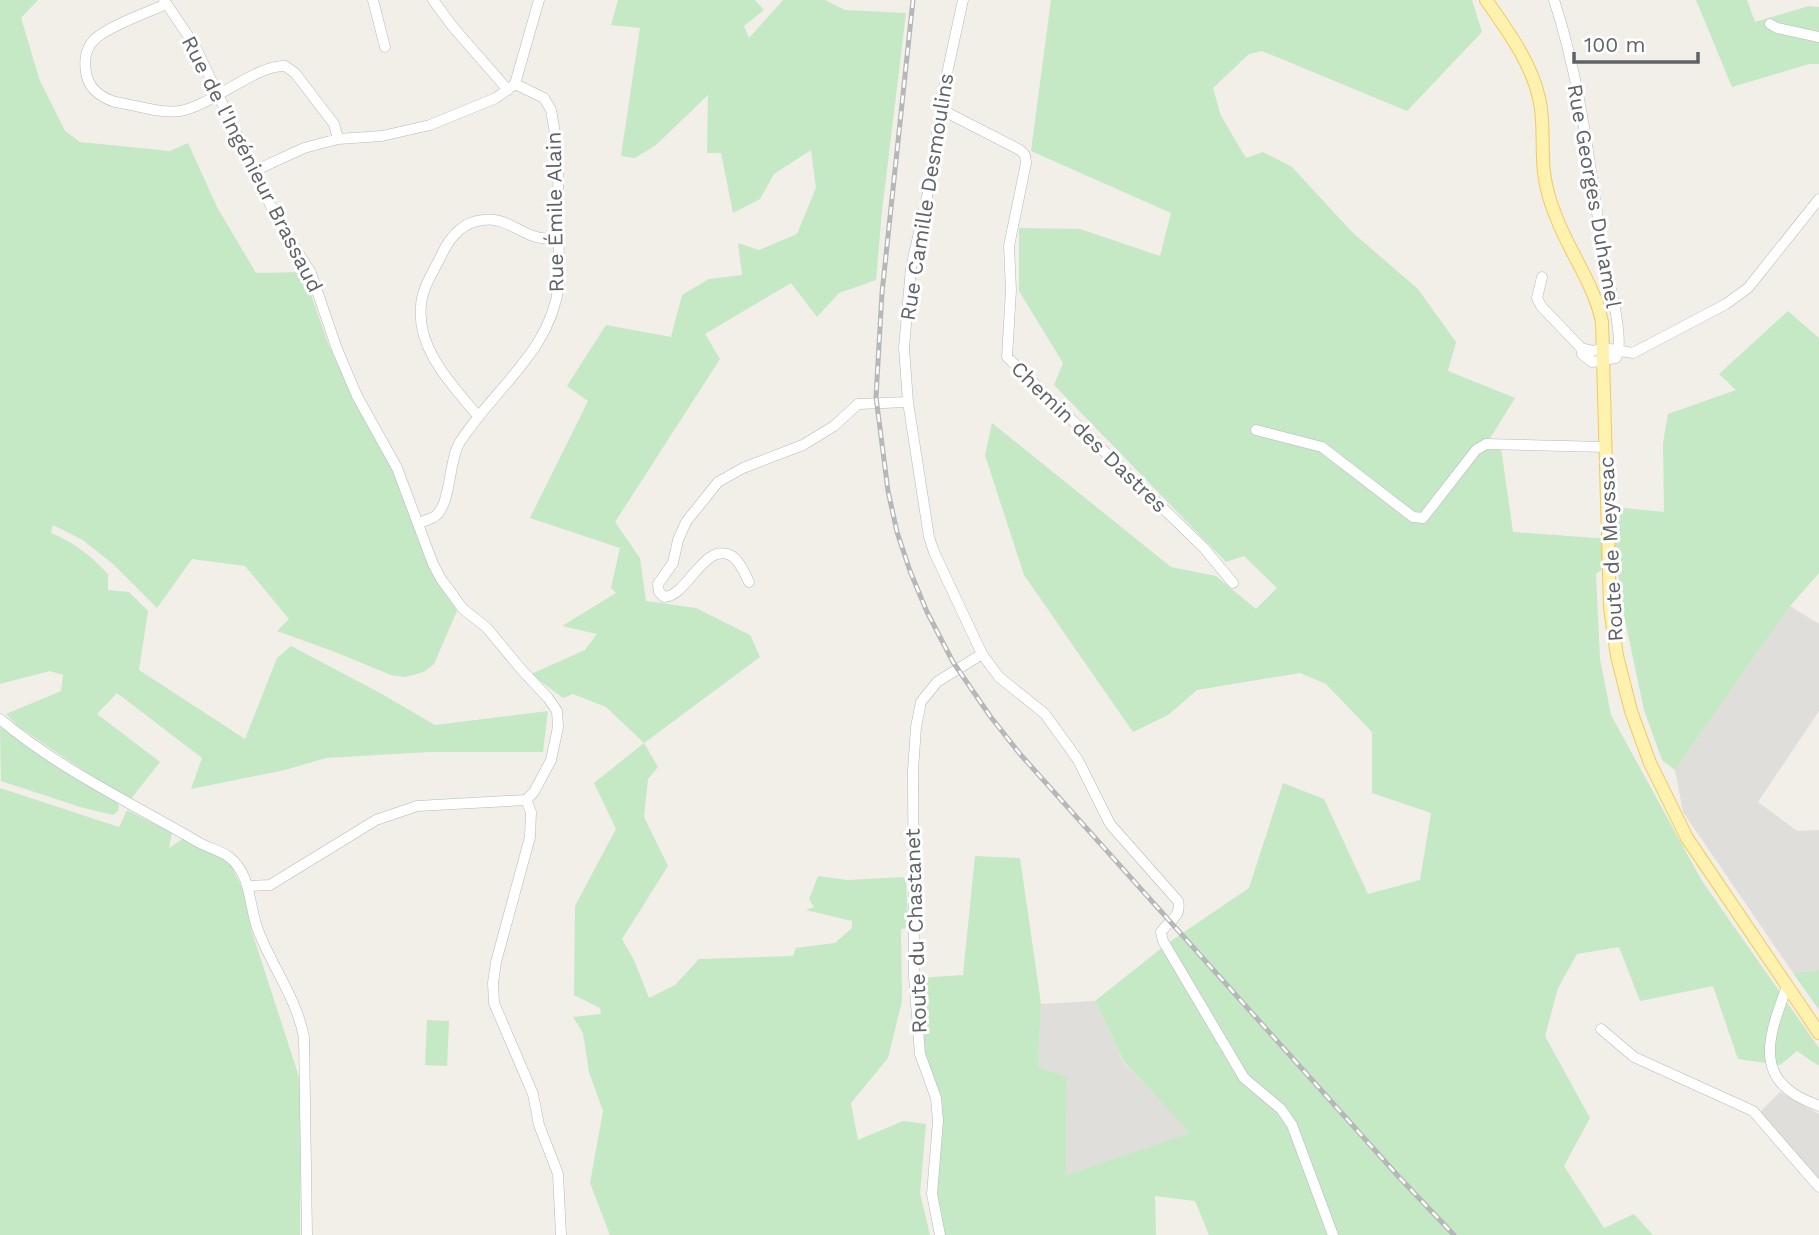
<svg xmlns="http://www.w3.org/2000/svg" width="1819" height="1235" viewBox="0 0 1819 1235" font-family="'Work Sans',sans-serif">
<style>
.industrial{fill:#e0deda}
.green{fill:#c5e8c5}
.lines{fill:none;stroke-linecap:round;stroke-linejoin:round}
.minor-casing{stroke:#b5b8bc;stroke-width:11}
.major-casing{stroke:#f2c960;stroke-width:14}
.minor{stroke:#fff;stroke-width:10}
.major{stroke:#fff2af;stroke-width:12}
.rail-casing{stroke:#b6b7b8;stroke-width:5}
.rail{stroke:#fff;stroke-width:2.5;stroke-dasharray:8;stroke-linecap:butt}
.labels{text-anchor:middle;stroke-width:6;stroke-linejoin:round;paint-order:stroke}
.street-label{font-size:21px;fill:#5f6368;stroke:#fff}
</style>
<rect width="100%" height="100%" fill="#f1efe8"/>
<path class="industrial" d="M1790,606L1819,624V711L1758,802L1797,831L1819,830V970L1793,973L1683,812L1675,770Z
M1095,1001L1124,1063L1191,1133L1066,1175L1067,1077L1038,1067L1041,1004Z
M1780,1092L1819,1114V1183L1760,1112Z"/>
<path class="green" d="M0,0H38L21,18L40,81L65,131L80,142L170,151L188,143L217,207L256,273L303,272L328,343L353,398L396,476L436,580L457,611L434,664L424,672L405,677L391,675L335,652L277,631L289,619L245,566L192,559L157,608L113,564L83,540L53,525L51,533C75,543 90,555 108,574V590L129,592L148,611L139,670L245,739L277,658L291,646L380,693L435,725L548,711L543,752H429L326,758L285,770L191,789L202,758L117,693L97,714L160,762L130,800L115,792L19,727L6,714L61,691L63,675L50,671L0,684Z
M618,0H755L764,10L744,26L749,38L783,0H825L845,10L906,13L882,211L876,280L839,293L817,317L791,283L705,334L720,359L615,522L640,558L646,601L696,608L750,635L760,657L644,743L658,767L648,779L644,817L668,866L622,939L634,960L649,998L675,985L699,959L793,956L796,948L835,943L852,928V921L806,910L814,907L809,899L818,876L847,880L906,877L908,928L901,929L902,1001L888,1058L851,1103L858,1140L903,1121L926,1124L920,1193L930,1235H610L590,1183L603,1111L589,1072L583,1033L573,1017L601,1014L600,1008L574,995L575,906L616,829L594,783L644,743L606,707L573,694L563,698L531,674L585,650L597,634L562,626L616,593L611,588L620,548L530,518L588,401L567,386L606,325L671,337L682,295L709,279L742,275L738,243L759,250L797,234L816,188L811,150L774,174L760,199L733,213L721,153H707L708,95L656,145L635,158L621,156L640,28L611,25Z
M1051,0H1472L1482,32L1407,111L1262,51L1249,54L1213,88L1221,116L1246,158L1263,152L1292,167L1352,232L1418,289L1456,342L1448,371L1515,398L1483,450L1501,448L1513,532L1596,538L1615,537L1614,507L1664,512L1663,443L1668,414L1736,390L1719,374L1788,311L1819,338V573L1790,606L1675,770L1662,760L1644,710L1624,615L1616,559L1596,574L1600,659L1611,715L1702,881L1819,1048V1066L1797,1051L1780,1065L1738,1059L1713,986L1640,1001L1619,947L1577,954L1558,988L1545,1036L1590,1118L1564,1166L1604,1228L1634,1214L1653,1235H1209L1195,1201L1155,1196L1156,1235H942L936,1206L942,1111L923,1048L919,978L963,975L975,856L1020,858L1041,1004L1038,1067L1067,1077L1066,1175L1190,1133L1124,1062L1095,1001L1168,943L1249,888L1283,783L1324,799L1368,894L1420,880L1431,813L1372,793V732L1326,684L1300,673L1197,690L1168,715L1133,732L1024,575L985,455L992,423L1171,567L1216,576L1256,609L1277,588L1244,556L1226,562L1054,385L1063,363L1019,291V228L1080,229L1160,256L1171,213L1031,151Z
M1696,0H1747L1755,22L1809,6L1819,7V64H1809L1732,87Z
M0,727L119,803L118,811L113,815L80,807L1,781Z
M0,788L119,827L127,810L172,833L169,848L184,838L229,861L244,892L252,932L301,1083L300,1235H0Z
M1819,970V1010L1793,973Z
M427,1020L449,1021L447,1066L425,1065Z"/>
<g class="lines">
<defs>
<path id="minor" d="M164,0L195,46L277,219L311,273L337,349L357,396L397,468L433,564L441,579L463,609L486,627L521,669L548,698L557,711L558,727L551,760L534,792L526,800
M373,0L385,47
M433,0L453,27L508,90
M963,0L943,92L930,183L911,268L904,348L908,402L929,537L934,552L982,654L999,677L1045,714L1078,760L1110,824L1178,901C1182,917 1169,920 1161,932L1163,941L1244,1078L1281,1109L1292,1125L1333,1235
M167,4C150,11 104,28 93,41C86,49 84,61 86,72C88,88 100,97 115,102C135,105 160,114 180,111C211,106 257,64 285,66L295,73L334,124L338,139
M1770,24L1777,28L1819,37
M940,109L1020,150L1025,155L1026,163L1009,246L1011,290L1007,357L1204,548L1233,583
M254,171L304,148L338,139L382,136L430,125L496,98L515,84L539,0
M1542,277L1537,298L1541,306L1581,348L1582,354L1592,362L1616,358C1626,341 1607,275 1603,253C1590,168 1581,82 1554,0
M1581,348L1593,351L1604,348L1633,353L1726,304L1748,288L1819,199
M478,416C453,386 416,349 421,305C422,288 434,271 441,256C449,238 462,222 483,220C503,217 516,230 533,236C541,239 550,239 559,239
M1256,430L1322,447L1413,517L1423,518L1476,450L1486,444L1605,447
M419,523C424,521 430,519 434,517C452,505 448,460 460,442C495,387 551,352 559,284L558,150L551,110L544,98L515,84
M749,582C745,574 739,559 730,555C703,543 688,596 664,597L659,592L658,584L673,563L678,540L686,522L718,482L743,468L803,445L834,426L858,404L908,402
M0,719C53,764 117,796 177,830C185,834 192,839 200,843C209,848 221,851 229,857C252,875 248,904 258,930C272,967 296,997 304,1037L307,1235
M526,800L531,812L530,837L496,962L493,983L494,1003L533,1094L539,1125L558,1174L561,1235
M249,886L270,885L376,820L417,806L526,800
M1787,986C1775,1021 1754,1065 1790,1091C1798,1098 1810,1102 1819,1106
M1601,1029L1634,1057L1753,1111L1819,1187
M940,1235L932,1194L938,1121L936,1098L920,1054L914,977L913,771L916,727L921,702L937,682L982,654"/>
<path id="major" d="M1486,0C1507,30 1531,62 1539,98C1544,118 1542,137 1543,157C1543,178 1549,200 1557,219C1571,255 1594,284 1602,322L1610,608L1617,656L1631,711L1650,763L1687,838L1819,1033"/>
</defs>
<use href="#minor" class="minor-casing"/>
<use href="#major" class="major-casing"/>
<use href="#minor" class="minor"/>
<use href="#major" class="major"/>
<defs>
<path id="rail" d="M913,0L882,293L876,397L888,491L897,532L910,571L927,612L953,662L990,716L1020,754L1398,1176L1454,1235"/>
</defs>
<use href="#rail" class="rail-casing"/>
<use href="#rail" class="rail"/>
</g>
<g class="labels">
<g class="street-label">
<text transform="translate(252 164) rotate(63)" y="7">Rue de l'Ingénieur Brassaud</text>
<text transform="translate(1594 196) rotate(80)" y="7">Rue Georges Duhamel</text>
<text transform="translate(927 197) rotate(-81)" y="7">Rue Camille Desmoulins</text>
<text transform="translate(555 212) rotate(-91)" y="7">Rue Émile Alain</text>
<text transform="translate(1089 437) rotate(44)" y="7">Chemin des Dastres</text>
<text transform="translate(1611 549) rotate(-93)" y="7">Route de Meyssac</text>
<text transform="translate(916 931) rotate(-92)" y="7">Route du Chastanet</text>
</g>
</g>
<path d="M1574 52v10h124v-10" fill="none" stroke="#5f6368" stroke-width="3.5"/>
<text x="1584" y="52" font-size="21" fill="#5f6368" stroke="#ffffff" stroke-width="5" paint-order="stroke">100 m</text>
</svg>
